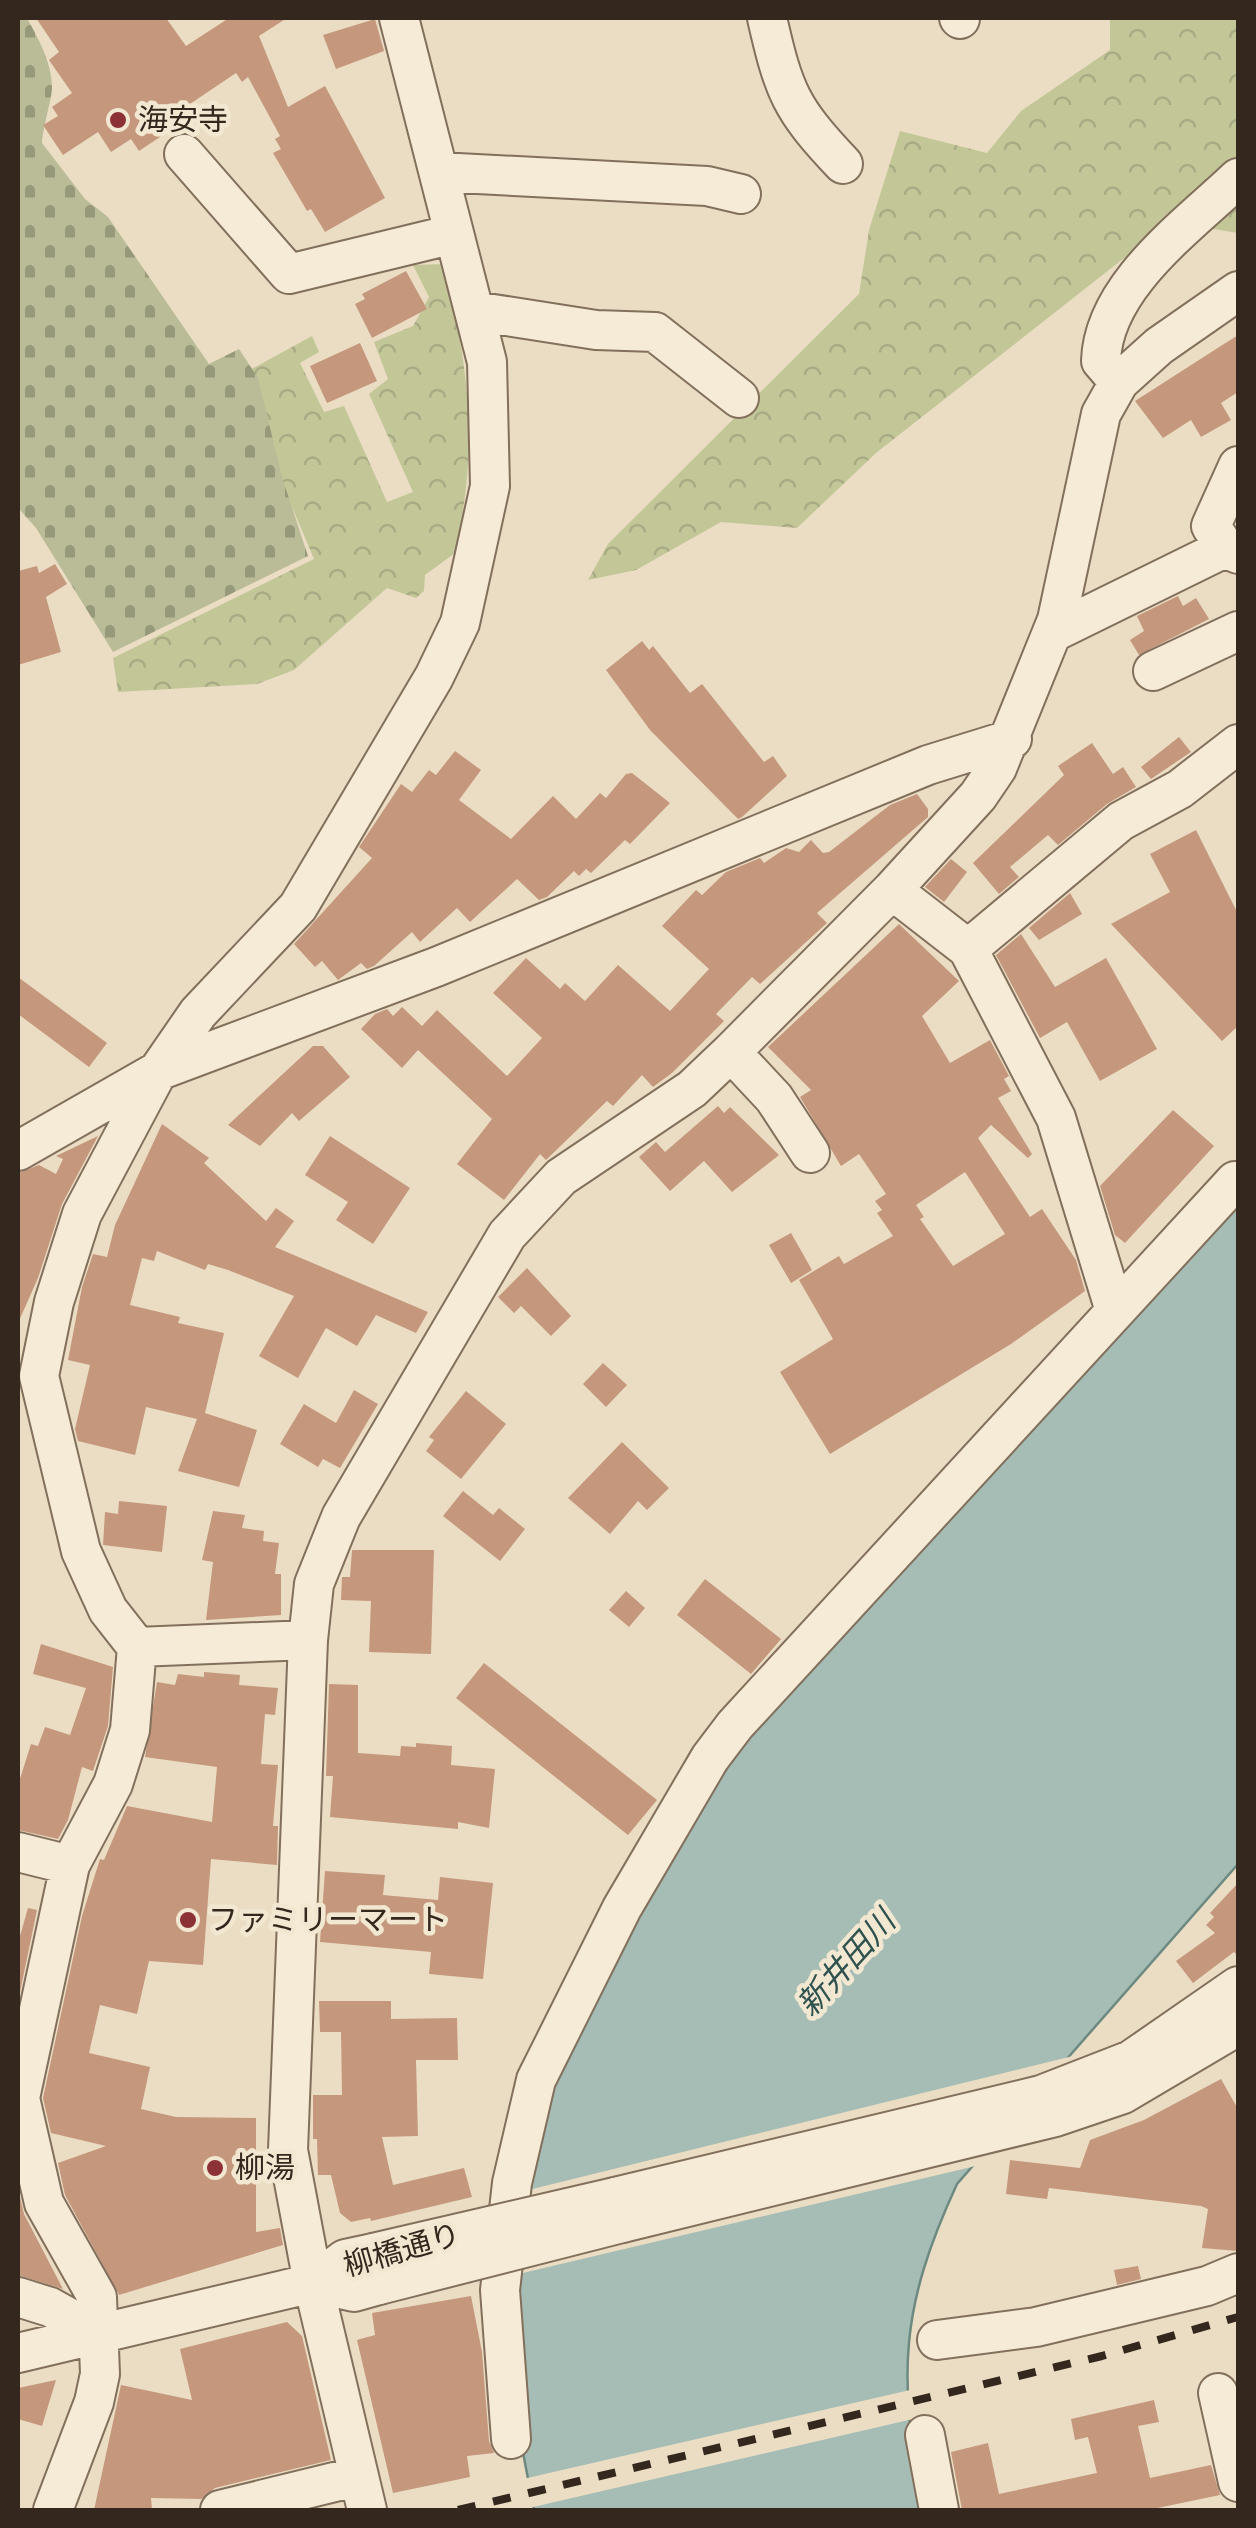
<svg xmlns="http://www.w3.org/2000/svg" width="1256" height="2528" viewBox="0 0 1256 2528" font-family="'Noto Serif','Noto Sans JP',serif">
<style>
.forest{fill:url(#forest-crowns)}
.cemetery{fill:url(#cemetery-stones)}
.water{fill:#a5bdb5;stroke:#6d8a82;stroke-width:2.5}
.pier{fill:#eaddc3}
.building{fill:#c5987d;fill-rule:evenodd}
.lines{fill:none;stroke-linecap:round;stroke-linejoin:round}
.minor-casing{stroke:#826f5c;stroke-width:42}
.minor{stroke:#f5ebd6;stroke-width:38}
.rail{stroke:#34281e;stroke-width:8;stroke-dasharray:18 18;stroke-linecap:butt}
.minor-bridge-casing{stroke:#826f5c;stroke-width:42;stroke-linecap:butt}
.minor-bridge{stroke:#f5ebd6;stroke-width:38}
.poi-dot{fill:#8c3135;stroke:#f2e8d2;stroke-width:4}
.labels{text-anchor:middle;stroke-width:9;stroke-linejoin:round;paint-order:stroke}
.poi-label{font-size:30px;fill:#34281e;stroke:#f2e8d2;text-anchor:start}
.street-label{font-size:30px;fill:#34281e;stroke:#f2e8d2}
.water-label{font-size:32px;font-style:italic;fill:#2f524f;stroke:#f2e8d2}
</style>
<defs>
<pattern id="forest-crowns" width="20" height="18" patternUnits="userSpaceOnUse" patternTransform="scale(2.5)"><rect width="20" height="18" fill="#c3c798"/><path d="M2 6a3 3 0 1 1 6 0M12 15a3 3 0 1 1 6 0" fill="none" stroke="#a8ab83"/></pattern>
<pattern id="cemetery-stones" width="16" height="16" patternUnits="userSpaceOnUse" patternTransform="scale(2.5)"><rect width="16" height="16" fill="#b9bc97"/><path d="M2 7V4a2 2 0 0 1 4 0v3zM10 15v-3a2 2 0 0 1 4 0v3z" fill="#97997b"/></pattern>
</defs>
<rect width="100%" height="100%" fill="#eaddc3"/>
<path class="forest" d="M1110,18H1238V233L1170,222L876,453L797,528L721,522L636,570L588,580L608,544L859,294L869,230L900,131L987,153L1021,111L1110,50Z
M444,264C469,367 479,448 455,553L425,575L424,591L416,598L387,588L294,670L257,684L118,692L113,658L314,559L237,377L312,336L319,352L300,363L324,412L344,406L387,502L413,492L369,394L388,379L374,342L413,326L429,297L413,265Z"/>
<path class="cemetery" d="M18,18H27C38,38 52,63 52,87C52,99 43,126 42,143L85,199L108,217L209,364L239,349L258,378L282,477L308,556L113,652L36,528L18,508Z"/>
<path class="water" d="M1238,1200V1864L957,2184C899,2310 898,2375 923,2510H534L521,2442L508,2297L545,2084L717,1766Z"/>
<path class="pier" d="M1073,2056L980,2165L506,2277L516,2193Z
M910,2390L913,2419L529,2508L523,2479Z"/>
<path class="building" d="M36,18H166L186,46L229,18H287L259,36L288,107L325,86L385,198L325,232L311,209L307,211L273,153L281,149L275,139L280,136L248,77L242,82L236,73L190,104L196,113L139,151L131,139L111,152L98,132L63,155L43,125L58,116L52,107L72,93L49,60L59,52Z
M375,19L384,51L336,69L323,35Z
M406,271L427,309L372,338L355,304L365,299L362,294Z
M1238,335V392L1221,403L1231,420L1201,437L1191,420L1163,438L1135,401Z
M360,343L377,381L327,403L310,366Z
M55,564L67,584L46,597L61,652L18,665V571L37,566L39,573Z
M1178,596L1183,606L1196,598L1209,619L1139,655L1130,640L1144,631L1137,616Z
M642,641L649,650L653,646L690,693L702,684L764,762L773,756L787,776L742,817L738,819L650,730L606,670Z
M1179,737L1191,752L1151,779L1141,767Z
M1092,743L1113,774L1123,767L1136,787L1107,804L1058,845L1048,835L1010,867L1019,877L999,894L973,863L1064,775L1058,766Z
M455,751L481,770L459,800L511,839L553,796L576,819L600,793L606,798L626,774L632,773L670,803L630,844L625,840L591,873L586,869L579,876L574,871L547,897L539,900L517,879L470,922L457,908L420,942L412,932L374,966L367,969L361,963L338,980L322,961L315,967L294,944L372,858L359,847L401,784L412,792L429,770L436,775Z
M917,794L928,809V817L817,913L827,923L760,984L752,977L716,1014L724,1021L672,1073L653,1087L642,1075L613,1106L607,1101L546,1160L540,1154L504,1200L457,1164L492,1119L418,1050L402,1068L361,1029L375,1014L387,1009L393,1016L402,1007L422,1026L437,1010L507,1076L542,1038L493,993L526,958L560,989L565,983L585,1001L618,965L670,1011L709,969L662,926L696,890L702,895L726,872L760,858L764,863L786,848L799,852L811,840L823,853L829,852L890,805Z
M1196,830L1238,914V1026L1222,1041L1111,924L1170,892L1150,854Z
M951,859L967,872L944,902L925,887Z
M1070,893L1082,914L1039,940L1029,928Z
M899,924L959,981L922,1016L950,1063L990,1040L1009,1076L1004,1079L1011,1091L998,1098L1032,1154L1028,1158L991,1125L978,1138L1030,1217L1042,1209L1076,1260L1085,1291L1011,1344L830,1454L780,1372L833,1339L799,1280L839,1256L844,1264L893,1236L877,1213L882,1210L875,1201L886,1194L859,1154L841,1166L800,1097L811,1090L768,1047ZM965,1172L1005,1234L953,1266L920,1219L924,1217L916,1205Z
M1021,934L1055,987L1106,958L1157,1049L1100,1081L1067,1022L1040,1038L996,955Z
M18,977L107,1043L89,1067L18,1014Z
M313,1046H323L350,1077L299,1121L292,1113L260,1146L228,1125Z
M718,1106L724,1113L730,1107L779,1155L732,1192L704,1161L670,1191L639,1157L656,1142L665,1152Z
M1173,1110L1214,1146L1125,1243L1115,1235L1100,1186Z
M162,1124L209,1158L204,1163L266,1221L276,1208L294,1221L275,1247L428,1312L416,1333L376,1315L357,1346L326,1328L298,1378L259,1356L294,1296L228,1270L208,1264L205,1270L157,1251L154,1261L142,1258L130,1305L180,1317L178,1323L224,1333L205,1413L257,1430L239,1487L178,1471L197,1419L146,1407L135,1455L78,1441L75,1429L90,1365L68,1360L82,1287L93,1254L107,1257L115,1225Z
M98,1136L62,1204L38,1278L18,1323V1173L39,1165L56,1174L63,1159L56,1156Z
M330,1136L410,1188L373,1244L336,1220L348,1202L305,1175Z
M791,1233L812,1270L791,1283L769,1245Z
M527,1268L571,1316L551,1336L521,1306L514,1313L498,1297Z
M603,1363L627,1385L606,1407L583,1384Z
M354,1390L378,1404L340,1468L323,1459L318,1467L280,1444L304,1404L336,1423Z
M466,1391L506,1424L461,1479L426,1451L434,1440L429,1437Z
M622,1442L669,1488L647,1510L638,1501L610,1534L568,1498Z
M463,1491L493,1515L499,1508L525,1529L500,1561L443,1516Z
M119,1501L167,1506L162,1552L103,1545L105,1512L118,1514Z
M213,1511L245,1515L242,1528L264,1531L263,1541L279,1543L275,1574H281V1615L206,1620L213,1562L202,1560Z
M352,1550H434L431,1654L369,1652L371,1601L341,1600L342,1577H350Z
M705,1579L781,1639L751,1674L677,1615Z
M626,1591L645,1608L629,1627L609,1610Z
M41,1644L113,1667L108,1726L93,1771L82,1767L68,1820L58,1839L18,1830V1785L31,1744L38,1746L45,1727L70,1735L86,1688L33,1674Z
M484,1663L657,1800L628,1835L456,1698Z
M204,1672L240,1675L239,1685L278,1688L275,1715L265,1714L261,1764L278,1765L273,1826H278L277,1865L211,1859L203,1965L149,1961L137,2014L100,2005L89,2053L150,2067L141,2109L176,2117L256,2118V2232L280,2228L283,2245L119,2295L65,2195L58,2163L106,2146L51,2133L43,2098L82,1916L100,1859L104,1860L127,1806L212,1822L217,1767L145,1757L157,1682L175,1685L178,1674L204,1677Z
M329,1684L358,1685V1753L400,1756L401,1746L416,1747V1743L452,1746L451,1765L495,1769L489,1828L458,1822V1829L330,1817L333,1776H326Z
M325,1871L385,1875L383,1895L438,1900L440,1877L493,1883L483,1979L429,1974L431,1952L320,1942Z
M1238,1883V1956L1234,1952L1193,1983L1176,1961L1215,1933L1206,1925L1214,1917L1210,1913Z
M28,1908L37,1910L18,2002V1943Z
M319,2001H391V2019L457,2018L458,2060H416L418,2136L382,2137L393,2185L464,2168L472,2197L371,2221L370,2218L351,2222L340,2213L331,2175H318L317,2139H313V2095H342L341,2032H320Z
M1221,2079L1238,2109V2251L1202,2248L1208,2209L1201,2206L1049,2188L1047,2199L1006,2194L1010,2160L1080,2168L1090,2140L1144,2120Z
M18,2189L24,2214L63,2289L18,2275Z
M1138,2266L1141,2279L1117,2285L1114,2270Z
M471,2296L482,2352L489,2441L494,2453L467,2456L470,2477L393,2493L357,2340L375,2335L372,2313Z
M287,2322L302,2336L331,2460L215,2488L201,2499L151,2498L152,2510H94L121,2385L192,2400L180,2349Z
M56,2380L42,2426L18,2419V2388Z
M1154,2400L1159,2422L1138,2426L1150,2478L1211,2465L1220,2495L1148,2510H962L951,2452L988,2443L999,2494L1097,2473L1088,2437L1075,2440L1071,2419Z"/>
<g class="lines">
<defs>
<path id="minor" d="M767,18C784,92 790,108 843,164
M959,18L960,19
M184,154L289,274L454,234
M439,172L707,186L741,194
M474,311L596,330L655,332L739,398
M1119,382L1101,361C1103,286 1188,226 1238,178
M1225,548L1211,526L1238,466
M1052,633L1225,548L1238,554
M1153,671L1238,631
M892,890L968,949L1056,1118L1115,1311
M968,949L1121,821L1180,789L1238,744
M731,1052L774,1098L810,1153
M18,1151L158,1071L436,967L928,765L1012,739
M308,1640L137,1647L108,1610L81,1551L39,1376L54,1302L82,1214L158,1071L198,1013L298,907L434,677L460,623L490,486L487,362L399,18
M18,1852L70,1865
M615,2197L1041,2095L1131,2060L1238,1986
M622,2223L1055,2117L1123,2094L1238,2026
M313,2283L354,2292L379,2285
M18,2297L50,2307L100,2335
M937,2340L1036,2327L1207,2286L1238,2273
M18,2353L313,2283L345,2259L373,2253
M1218,2393L1238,2482
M925,2435L939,2510
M511,2439L500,2290L512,2183L536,2080L622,1908L710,1758L735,1725L1235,1181
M53,2510L94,2402L100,2374L97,2297L44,2203L20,2098L70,1865L113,1784L130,1730L137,1647
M220,2510L359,2476
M367,2510L313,2283L288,2150L308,1640L314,1584L341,1517L507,1235L561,1177L692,1089L731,1052L892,890L978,796L997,768L1057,620L1101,414L1119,382L1159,346L1238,291"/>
</defs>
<use href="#minor" class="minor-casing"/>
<use href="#minor" class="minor"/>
<path class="rail" d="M458,2510L1102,2356L1238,2317"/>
<defs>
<path id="minor-bridge" d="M373,2253L615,2197
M379,2285L622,2223"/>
</defs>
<use href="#minor-bridge" class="minor-bridge-casing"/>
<use href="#minor-bridge" class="minor-bridge"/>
</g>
<g class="poi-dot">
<circle cx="118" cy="120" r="10"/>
<circle cx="188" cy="1920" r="10"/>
<circle cx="215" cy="2168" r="10"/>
</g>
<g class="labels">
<g class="poi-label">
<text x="138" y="130">海安寺</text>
<text x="208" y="1930">ファミリーマート</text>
<text x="235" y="2178">柳湯</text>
</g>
<g class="street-label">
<text transform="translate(402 2250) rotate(-16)" y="10">柳橋通り</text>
</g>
<g class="water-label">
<text transform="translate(846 1963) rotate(-48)" y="11">新井田川</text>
</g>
</g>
<rect width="1256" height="2528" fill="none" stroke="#34281e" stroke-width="40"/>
</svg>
